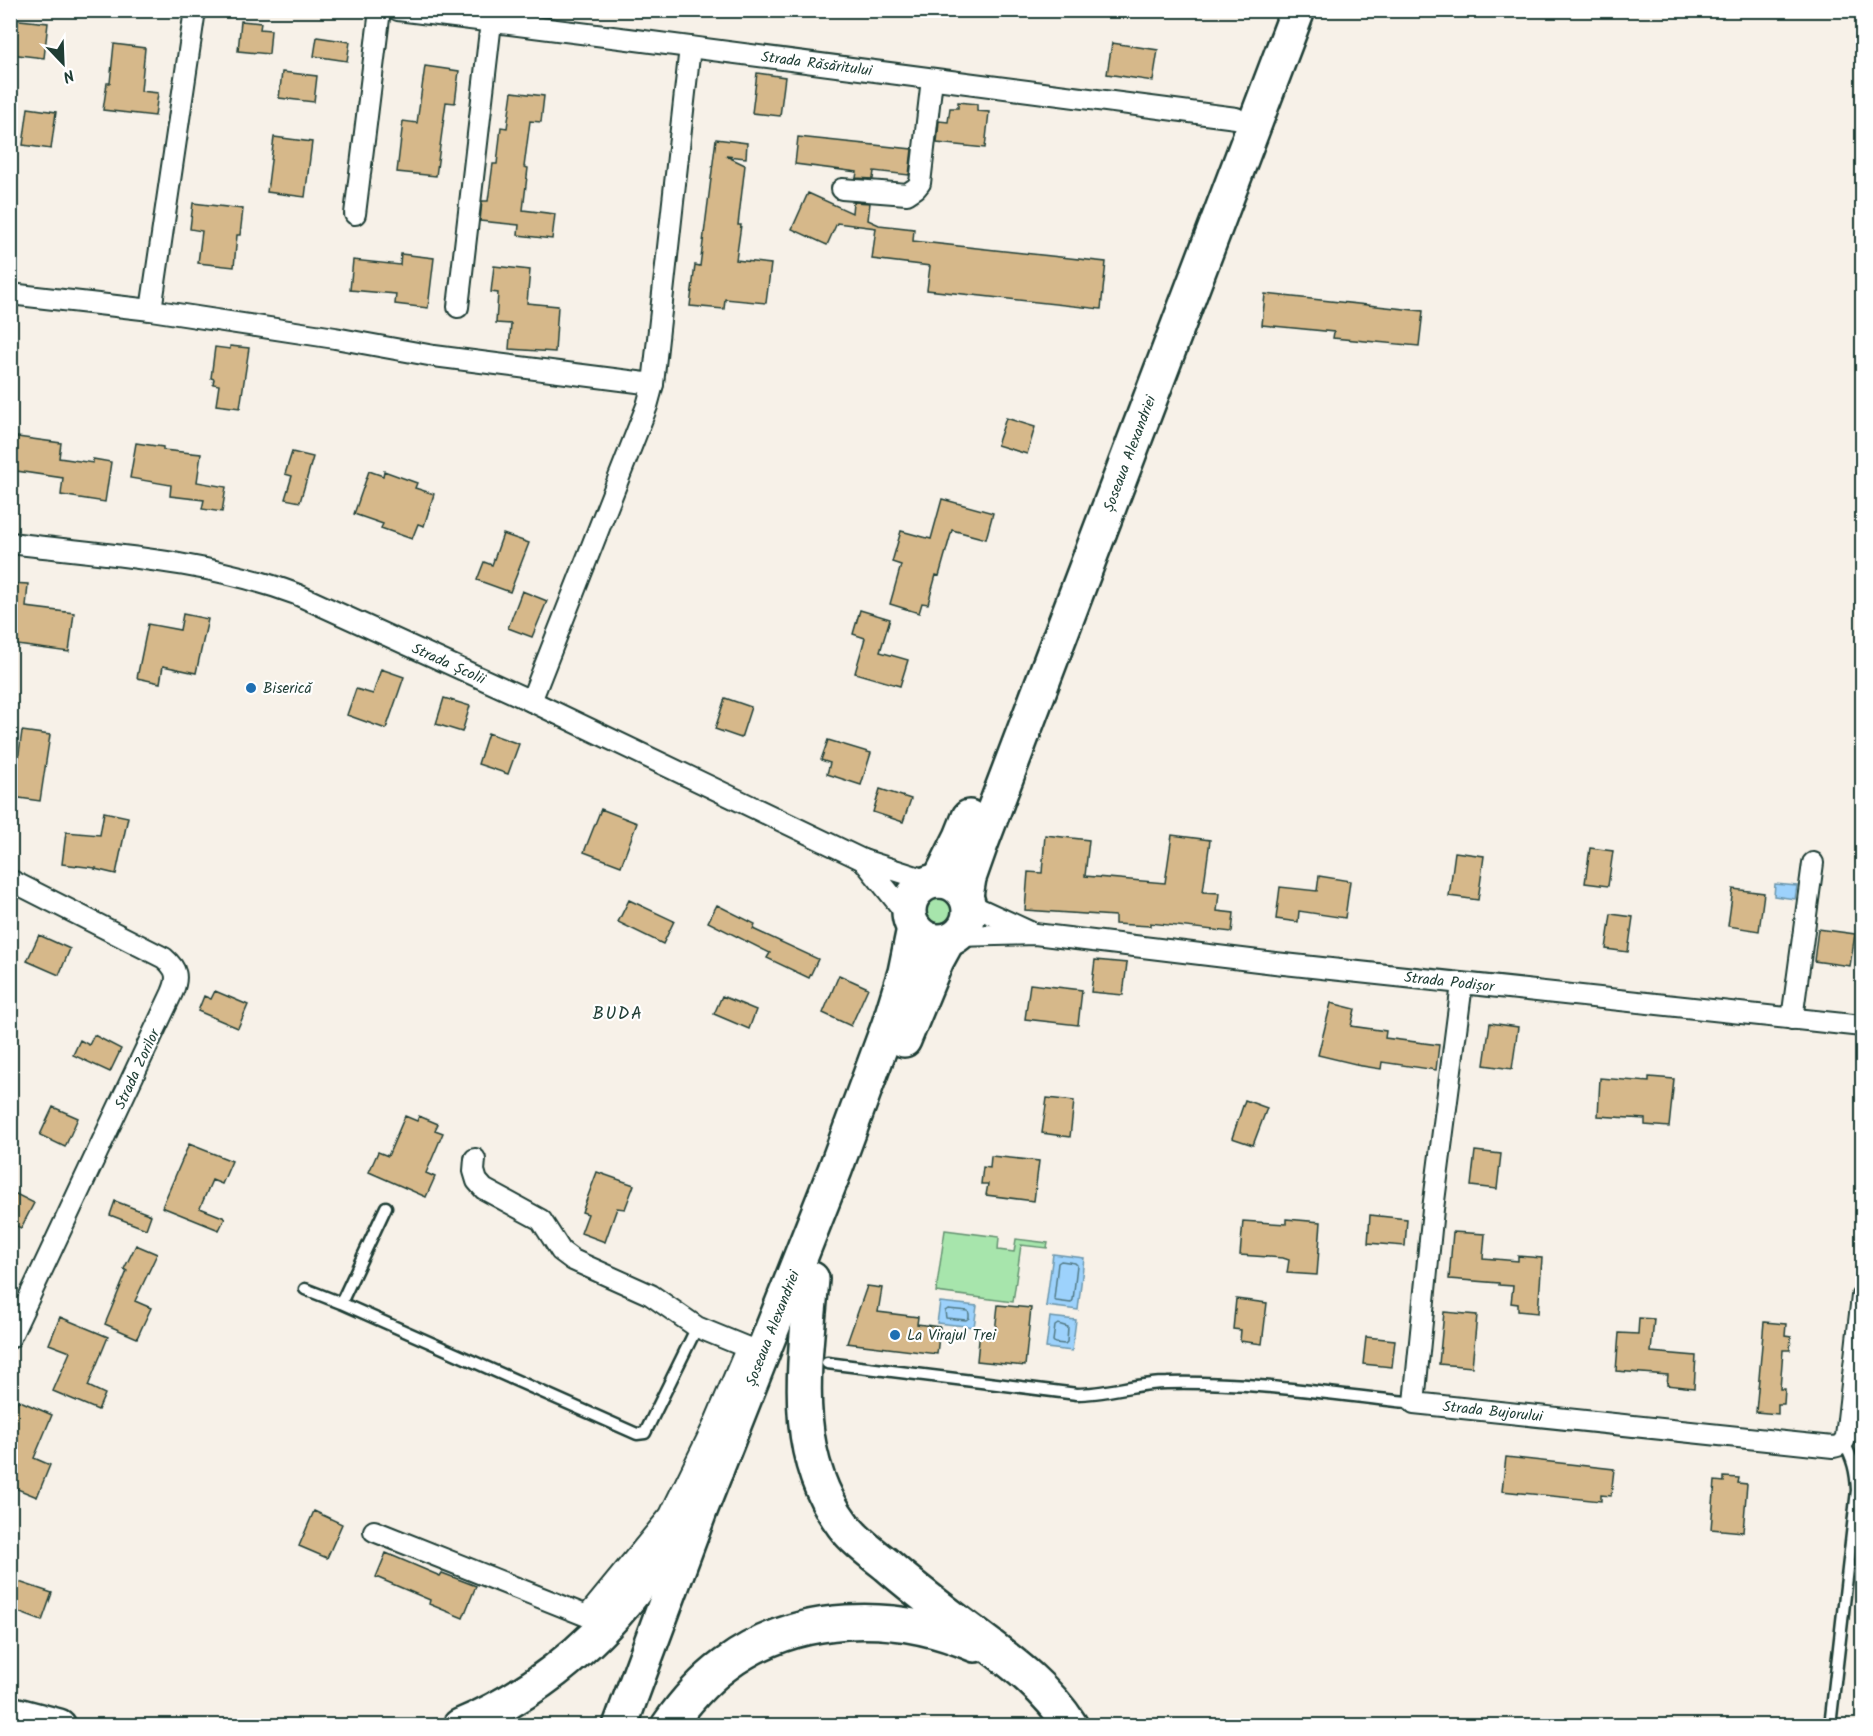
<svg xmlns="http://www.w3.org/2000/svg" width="1873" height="1736" viewBox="0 0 1873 1736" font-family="Kalam,sans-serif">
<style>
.green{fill:#a7e5ac;stroke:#639170;stroke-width:1.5}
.water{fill:#9dd2fc;stroke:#6b96ac;stroke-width:1.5}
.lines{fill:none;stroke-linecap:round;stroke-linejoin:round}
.shore{stroke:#517984;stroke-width:1.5}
.building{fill:#d6b88a;stroke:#1f3d34;stroke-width:1.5}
.service-casing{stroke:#1f3d34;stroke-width:15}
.minor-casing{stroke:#1f3d34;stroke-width:24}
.trunk-casing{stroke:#1f3d34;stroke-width:38}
.motorway-casing{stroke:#1f3d34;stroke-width:38}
.service{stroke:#fff;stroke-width:10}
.minor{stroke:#fff;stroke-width:20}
.trunk{stroke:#fff;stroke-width:33}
.motorway{stroke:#fff;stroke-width:33}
.poi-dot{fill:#1f6fb2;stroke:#fff;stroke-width:2}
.labels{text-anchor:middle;stroke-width:4.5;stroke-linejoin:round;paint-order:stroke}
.street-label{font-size:15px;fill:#1f3d34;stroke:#fff}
.poi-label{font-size:15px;fill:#1f3d34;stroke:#fff;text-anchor:start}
.quarter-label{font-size:18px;letter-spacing:1.5px;fill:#1f3d34;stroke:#fff}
</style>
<rect width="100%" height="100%" fill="#f7f1e8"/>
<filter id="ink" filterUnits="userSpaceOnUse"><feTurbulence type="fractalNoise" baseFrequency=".0167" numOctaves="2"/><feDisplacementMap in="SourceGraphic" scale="12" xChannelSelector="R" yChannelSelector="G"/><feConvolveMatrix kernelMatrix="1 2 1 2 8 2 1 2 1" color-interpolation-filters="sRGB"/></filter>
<g filter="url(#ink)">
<path class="green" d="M924 911a15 15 0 1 1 30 0a15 15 0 1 1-30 0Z
M945,1230L999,1237L998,1250L1014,1252L1016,1239L1048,1243L1047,1248L1021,1245L1013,1302L936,1292Z"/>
<path class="water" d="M1775,884L1797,886L1795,899L1774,896Z
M1053,1254L1084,1258L1078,1310L1046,1306Z
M940,1302L977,1306L974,1327L937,1323Z
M1050,1317L1076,1320L1072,1351L1046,1348Z"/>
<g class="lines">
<path class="shore" d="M1061,1261L1075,1263L1077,1265L1073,1300L1071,1303L1056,1301L1054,1299L1058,1263Z
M948,1309L968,1311L969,1314V1318L966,1320L946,1318L945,1311Z
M1058,1324L1068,1327L1067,1342L1065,1344L1055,1343L1053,1341L1055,1326Z"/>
</g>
<path class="building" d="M10,19L48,23L44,58L10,54Z
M241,21L261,23L260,29L271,30L269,54L238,51Z
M317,37L350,42L347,61L314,56Z
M1112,43L1158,50L1153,81L1107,74Z
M114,44L145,48L141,91L158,93L155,116L103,110L107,83H110Z
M425,66L459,71L455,103L446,102L436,176L397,172L403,121L417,123Z
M282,72L317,76L314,102L279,98Z
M757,73L785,77L780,116L752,113Z
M512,92L544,96L541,122L530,121L524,167L528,168L523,210L555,214L552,239L518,235L519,225L480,221L482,201H488L493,164H497L501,127L507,128Z
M958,102L977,104V111L989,112L985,148L937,143L939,121L948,122L950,108H958Z
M28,108L56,112L51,149L23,145Z
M274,137L312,142L305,197L267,192Z
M798,137L912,149L909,175L874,171L873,179L856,178L857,172L795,164Z
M716,139L747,143L746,158L726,156L745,165L738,225H741L736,260L771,264L766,303L725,299L724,309L690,306L695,265L700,266Z
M808,193L852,213L853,202L870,203L868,220L879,225L914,229L913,241L1106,262L1101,309L927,290L930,266L872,259L876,228L837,223L827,245L792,229Z
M193,203L243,209L240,235H237L234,267L198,263L202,231L190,229Z
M401,254L434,258L428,308L395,304L396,294L350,290L353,260L400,265Z
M494,266L530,270L527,303L558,306L555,352L509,349L511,324L496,323L498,293L491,292Z
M1265,294L1423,311L1419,346L1333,338L1334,332L1262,325Z
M230,346L249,348L240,408L216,405L219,385L213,384L214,379L211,378L215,347L230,349Z
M1006,418L1035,427L1027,454L997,445Z
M10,436L61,443L59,458L93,463V459L111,462L105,502L61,495L63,478L10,470Z
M136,443L163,447V450L201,454L197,482L226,487L222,512L202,509L204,500L170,496L171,485L130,478Z
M292,452L313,457L300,502L285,499L292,476L285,474Z
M369,471L383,476L384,471L417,483L415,488L434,494L424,526L418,524L412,539L381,528L383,524L354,514Z
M942,499L993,513L986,539L952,530L939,576L936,575L928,604L922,603L919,613L890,604L901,565L892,562L901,531L931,539Z
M503,534L529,543L510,592L477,580L484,562L492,565Z
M10,583L28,584L26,607L74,613L69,652L10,644Z
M522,591L547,601L532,637L508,628Z
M860,610L890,619L880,652L908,660L900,686L855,673L865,638L853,634Z
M183,614L208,619L196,673L163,666L160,683L137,678L148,624L180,630Z
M381,669L404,677L386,729L347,715L356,689L373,694Z
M444,698L470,706L462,732L436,724Z
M725,698L751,707L741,738L715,729Z
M22,731L50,735L40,801L13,797Z
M488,733L519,744L508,774L478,764Z
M828,740L871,753L861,785L827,774L830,763L821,760Z
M880,789L911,799L903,822L873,812Z
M601,809L637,823L621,866L584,852Z
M104,812L128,817L116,874L95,869L96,868L62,864L66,832L100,835Z
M1045,835L1089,840L1085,876L1165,883L1172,835L1210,840L1203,892L1219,893L1217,911L1234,913L1232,932L1150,923V926L1115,924V916L1025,910L1028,872L1042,873Z
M1590,848L1613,851L1608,886L1585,883Z
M1455,852L1484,856L1478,900L1449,896Z
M1319,876L1350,881L1345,918L1299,911L1298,922L1276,919L1280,887L1317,891Z
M1733,889L1764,893L1759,931L1728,926Z
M629,900L674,921L663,944L618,922Z
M717,905L755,924L753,929L818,959L809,978L767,958L770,953L708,922Z
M1611,914L1633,917L1628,952L1606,949Z
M1818,929L1855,934L1850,966L1814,961Z
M39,935L70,949L59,975L27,961Z
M1095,960L1127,963L1123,995L1091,992Z
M839,975L868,988L851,1026L823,1013Z
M1030,984L1082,990L1078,1025L1025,1019Z
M215,991L248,1005L238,1028L198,1011L204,996L211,999Z
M722,996L756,1010L749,1029L714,1014Z
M1331,1003L1355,1009L1351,1026L1386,1031L1385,1038L1439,1045L1436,1070L1382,1062L1381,1069L1356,1065V1064L1318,1055Z
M1490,1023L1518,1027L1512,1069L1484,1065Z
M94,1035L121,1049L110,1072L73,1055L80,1040L89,1045Z
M1649,1077L1674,1079L1669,1127L1645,1125V1119L1598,1116L1600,1078L1649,1082Z
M1047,1098L1074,1101L1070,1137L1042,1133Z
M1245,1100L1267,1108L1253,1145L1232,1138Z
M53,1107L78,1118L65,1147L40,1135Z
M405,1116L417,1121L419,1116L438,1124L435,1130L443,1133L426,1173L435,1177L426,1197L369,1172L378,1152L388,1156Z
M189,1144L232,1161L222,1184L212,1180L200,1208L225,1218L219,1230L162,1207Z
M1475,1151L1501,1154L1497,1189L1471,1186Z
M991,1156L1039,1161L1034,1201L986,1195L988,1184H981L983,1167L990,1168Z
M597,1172L634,1185L625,1209L617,1208L605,1242L581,1233L588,1214L582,1212Z
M10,1191L34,1203L21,1228L10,1223Z
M115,1201L151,1215L146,1229L110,1215Z
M1370,1215L1407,1219L1405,1246L1368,1243Z
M1286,1219L1321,1222L1317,1275L1287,1273L1289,1260L1283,1258L1240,1255L1243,1221L1286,1224Z
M1453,1232L1485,1234L1483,1258L1518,1261V1256L1542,1258L1538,1313L1518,1311V1304L1511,1303L1513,1286L1499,1285V1283L1449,1279Z
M136,1245L157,1254L135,1301L151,1308L137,1338L105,1324L127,1271L124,1269Z
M867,1286L882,1288L878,1312L918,1317L917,1324L940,1327L937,1354L847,1343Z
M1236,1299L1267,1303L1262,1344L1240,1341L1241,1330L1233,1329Z
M998,1305L1031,1308L1025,1366L977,1361L980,1330L995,1332Z
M1444,1312L1477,1315L1472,1367L1439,1364Z
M60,1317L108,1337L88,1386L105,1394L98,1410L53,1391L70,1352L49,1344Z
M1639,1318L1654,1319L1651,1352L1696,1356L1694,1388L1667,1385L1668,1375L1616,1371L1619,1333L1638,1334Z
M1764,1322L1786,1324L1785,1336L1791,1337L1790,1350H1783L1780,1389H1785L1784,1404H1778V1414L1756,1412Z
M1366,1337L1395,1340L1392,1367L1363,1364Z
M18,1400L52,1415L34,1458L50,1465L37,1497L10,1486V1418Z
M1506,1457L1614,1469L1611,1496L1601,1495V1501L1502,1491Z
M1724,1477L1739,1478L1738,1483L1747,1484L1743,1532L1711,1529L1715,1481L1724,1482Z
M314,1511L342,1524L327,1558L299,1546Z
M386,1553L440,1576L442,1573L476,1586L463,1618L429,1604L430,1600L376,1577Z
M10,1579L52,1593L42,1621L10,1609Z"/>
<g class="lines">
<defs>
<path id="service" d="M386,1207L341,1303L637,1434L645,1433L697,1327
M305,1289L341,1303
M827,1363L1077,1394C1108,1394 1136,1383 1167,1383C1249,1381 1332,1394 1414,1403
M1830,1726L1857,1490C1856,1471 1853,1459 1844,1443"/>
<g id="minor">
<path id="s1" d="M398,10L636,40L1236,118"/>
<path d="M842,189L907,194L916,188L920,183L932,79"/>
<path d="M355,214L380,10"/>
<path d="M10,294L151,310L335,338L434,356L653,384"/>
<path d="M458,307L491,22"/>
<path d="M151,310L195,10"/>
<path id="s2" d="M10,543C106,555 205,560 296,594L531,701L863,860L932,882"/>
<path d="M531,701L647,406L653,384L690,47"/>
<path d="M863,860L909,917"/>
<path d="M10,880L164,958C177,969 179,977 172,993L10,1338"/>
<path d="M969,904L1030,932"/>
<path id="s3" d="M957,936L1035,934L1275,963L1862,1026"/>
<path id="s4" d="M1462,984L1433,1209L1414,1403L1833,1447C1840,1446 1843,1444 1846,1437L1862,1296"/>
<path d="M1792,1019L1813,863"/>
<path d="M475,1159L474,1171L477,1181L484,1189L541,1220L561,1251L573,1260L651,1295L697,1327L758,1352"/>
<path d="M374,1531L587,1616L670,1515L713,1427L747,1347"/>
</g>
<g id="trunk">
<circle cx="939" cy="911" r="30"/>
<path d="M939,881L961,837L969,817"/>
<path id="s5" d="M966,896L969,878L981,844L1298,10"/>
<path d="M904,1040L937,960L948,940"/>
<path id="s6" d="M620,1726L700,1511L835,1170L889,1024L905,972L914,928"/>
</g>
<path id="motorway" d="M812,1279C805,1363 789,1453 843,1525C855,1541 872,1553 887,1565C913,1588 941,1609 969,1630C1006,1658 1045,1685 1071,1726
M10,1713L59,1726
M460,1726C527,1698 589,1650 633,1593C663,1554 689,1512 716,1471
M668,1726C684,1703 702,1682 725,1665C796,1612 895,1610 975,1645"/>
</defs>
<use href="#service" class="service-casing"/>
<use href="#minor" class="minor-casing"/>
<use href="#trunk" class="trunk-casing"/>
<use href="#motorway" class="motorway-casing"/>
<use href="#service" class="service"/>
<use href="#minor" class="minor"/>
<use href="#trunk" class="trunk"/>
<use href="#motorway" class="motorway"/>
</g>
</g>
<g class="poi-dot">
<circle cx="251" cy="688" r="6"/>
<circle cx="895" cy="1335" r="6"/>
</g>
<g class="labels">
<g class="street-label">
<text dy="5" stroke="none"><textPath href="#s1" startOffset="422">Strada Răsăritului</textPath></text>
<text dy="5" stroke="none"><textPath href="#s5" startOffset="472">Șoseaua Alexandriei</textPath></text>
<text dy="5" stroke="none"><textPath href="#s2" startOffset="459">Strada Școlii</textPath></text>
<text dy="5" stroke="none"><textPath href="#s3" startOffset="495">Strada Podișor</textPath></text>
<text transform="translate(137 1069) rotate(-65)" y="5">Strada Zorilor</text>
<text dy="5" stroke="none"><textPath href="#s6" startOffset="426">Șoseaua Alexandriei</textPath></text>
<text dy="5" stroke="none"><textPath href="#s4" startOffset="501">Strada Bujorului</textPath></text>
</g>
<g class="poi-label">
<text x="263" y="693">Biserică</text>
<text x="907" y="1340">La Virajul Trei</text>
</g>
<g class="quarter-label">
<text x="618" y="1019">BUDA</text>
</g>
</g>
<rect width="1873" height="1736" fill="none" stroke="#fff" stroke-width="36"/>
<rect x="18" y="18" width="1837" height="1700" fill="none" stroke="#1f3d34" stroke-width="2" filter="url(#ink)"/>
<g transform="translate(63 63) rotate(157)" stroke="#ffffff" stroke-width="4.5" paint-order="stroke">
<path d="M0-4.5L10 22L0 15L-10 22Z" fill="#1f3d34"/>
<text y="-9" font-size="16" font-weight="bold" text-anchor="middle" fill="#1f3d34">N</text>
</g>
</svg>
